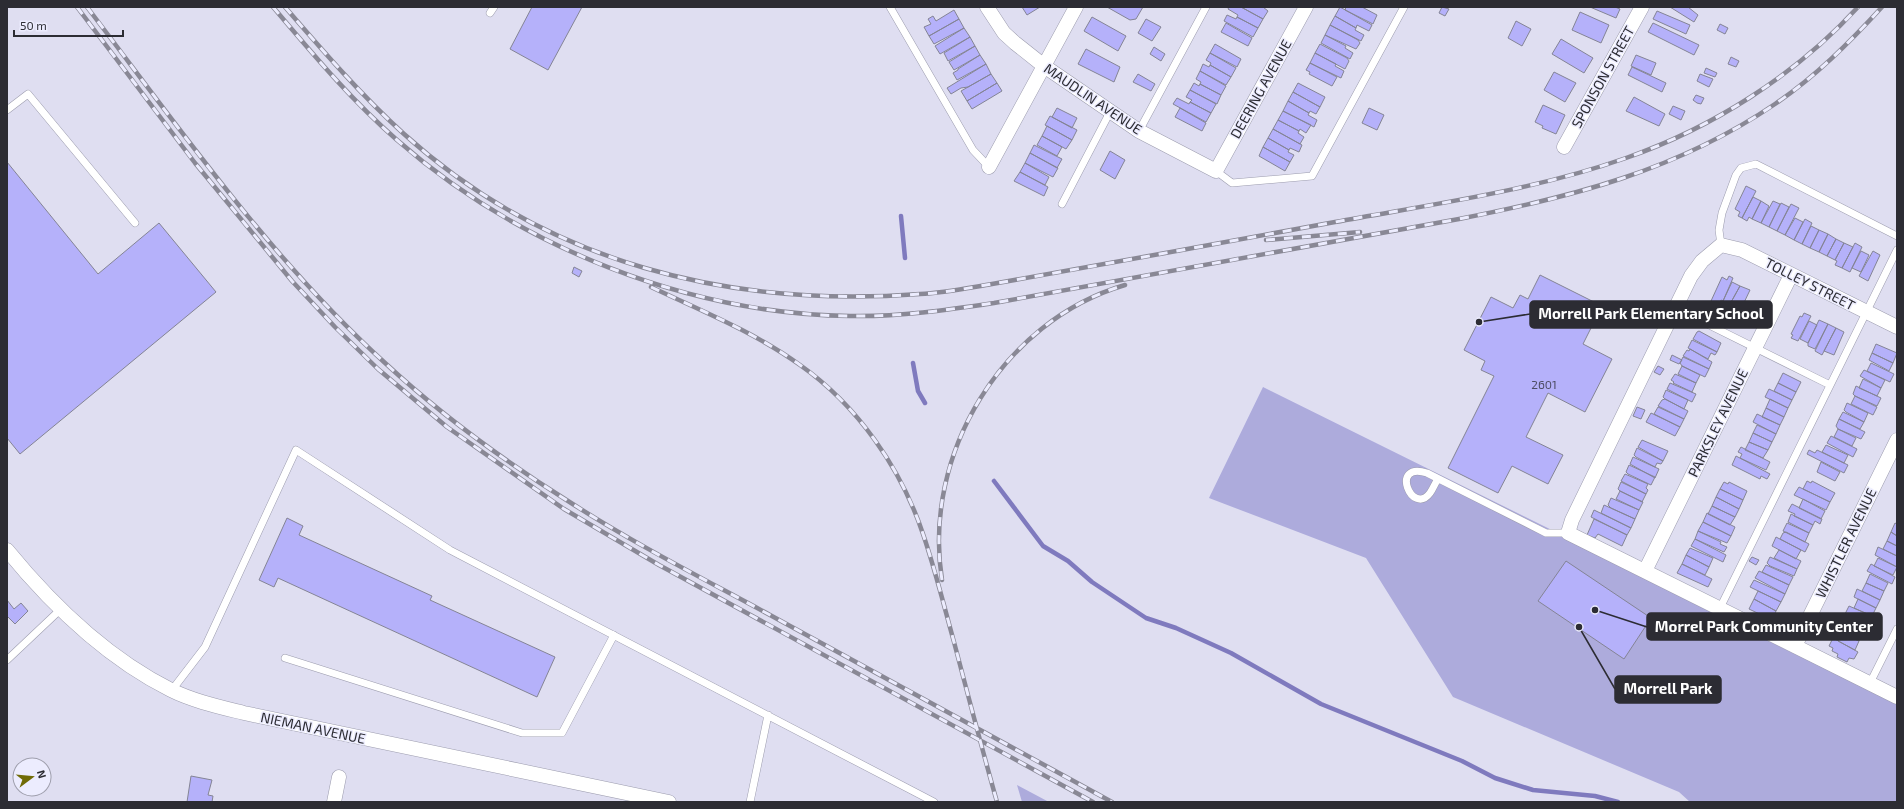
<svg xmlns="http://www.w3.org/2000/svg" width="1904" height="809" viewBox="0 0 1904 809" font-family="'Exo 2',sans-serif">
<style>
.green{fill:#adabdc}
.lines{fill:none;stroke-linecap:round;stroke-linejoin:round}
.stream{stroke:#7f7abe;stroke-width:4.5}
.building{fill:#b5b1fa;stroke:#848495}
.service-casing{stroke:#9c9cae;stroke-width:8}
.minor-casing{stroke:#9c9cae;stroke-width:15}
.service{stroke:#fff;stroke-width:7}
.minor{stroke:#fff;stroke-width:14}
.rail-casing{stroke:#898895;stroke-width:4.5}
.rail{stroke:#ececfe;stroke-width:3;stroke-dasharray:9;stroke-linecap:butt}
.labels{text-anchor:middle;stroke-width:3;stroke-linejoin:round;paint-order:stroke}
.number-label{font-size:12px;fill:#4e4d65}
.street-label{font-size:14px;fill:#2c2c33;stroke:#ececfe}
.leader{fill:none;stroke:#2c2c33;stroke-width:1.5}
.callout-dot{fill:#2c2c33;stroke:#ececfe;stroke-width:1.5}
.callout{fill:#2c2c33;stroke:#2c2c33;stroke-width:1.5}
.callout-label{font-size:15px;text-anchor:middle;font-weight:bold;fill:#fff}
</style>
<rect width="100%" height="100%" fill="#dfdef1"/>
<path class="green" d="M1263,387L1897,701V802H1690L1679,792L1453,697L1366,558L1209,498Z
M1017,785L1049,802H1022Z"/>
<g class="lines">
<path class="stream" d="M901,216L905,258
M913,363L918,391L925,403
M994,481L1043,546L1068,561L1092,582L1146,618L1176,628L1231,653L1321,704L1462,761L1495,778L1533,790L1595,796L1618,802"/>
</g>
<path class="building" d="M532,7H582L548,70L510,49Z
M1022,7H1040L1027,15Z
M1107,7H1143L1136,19L1130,20Z
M1229,7H1241L1263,19L1258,28L1237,17L1238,15L1228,9Z
M1241,7H1263L1268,11L1263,19Z
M1340,7L1372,25L1369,31L1357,25L1356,28L1335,16Z
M1346,7H1362L1377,15L1373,24L1345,10Z
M1442,7L1449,9L1445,16L1439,13Z
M1590,7H1615L1620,9L1616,18Z
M1670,7H1688L1698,15L1694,22Z
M954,10L959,19L929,36L924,27L931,24L928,19L933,16L936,21Z
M1657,11L1690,25L1686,34L1653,19Z
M1580,12L1609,25L1601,43L1572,30Z
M1227,15L1236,19L1237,17L1258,28L1253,37L1224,21Z
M1335,16L1356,28L1355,30L1364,35L1361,41L1330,25Z
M1092,17L1126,36L1118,51L1084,31Z
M959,19L964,28L934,44L929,36Z
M1146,19L1161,27L1152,41L1138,33Z
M1516,21L1531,29L1522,46L1508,38Z
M1226,23L1252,38L1248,46L1221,32Z
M1653,23L1699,45L1694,55L1648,32Z
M1720,24L1728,28L1725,34L1717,30Z
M1330,25L1358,40L1360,43L1356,49L1325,35Z
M964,28L970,37L940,54L935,46Z
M1325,35L1346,46L1345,48L1353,53L1350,59L1321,43Z
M970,37L975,46L948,61L944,53Z
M1561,39L1593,58L1584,73L1552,54Z
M1215,44L1241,59L1237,67L1210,53Z
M1320,44L1347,58L1349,61L1345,69L1315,53Z
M975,46L980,55L954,70L949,62Z
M1154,47L1165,54L1161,61L1150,54Z
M1086,49L1120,67L1114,82L1078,64Z
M1210,53L1236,68L1231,77L1210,65L1211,63L1206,60Z
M1315,53L1336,64L1335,66L1344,71L1341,78L1310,63Z
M980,55L986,64L957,80L953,73L958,70V69Z
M1636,55L1656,63L1651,75L1631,66Z
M1731,57L1739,61L1736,67L1728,64Z
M1310,63L1337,77L1332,86L1309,74L1310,72L1306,70Z
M986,64L991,74L968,87L961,88L951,94L947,88Z
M1203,64L1209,67L1210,65L1231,77L1226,85L1200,71Z
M1632,67L1666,83L1662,92L1628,75Z
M1706,68L1717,73L1715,77L1704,73Z
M1200,71L1226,86L1221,95L1200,84L1201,82L1196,79Z
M1554,72L1576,83L1565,102L1544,90Z
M991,74L997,83L967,101L961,91Z
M1138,74L1155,84L1151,91L1133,82Z
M1700,74L1713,79L1709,87L1697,81Z
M997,83L1002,91L972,109L967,101Z
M1194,83L1199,86L1200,84L1221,95L1217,104L1190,90Z
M1298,83L1325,97L1320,107L1293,92Z
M1190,90L1216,104L1211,113L1190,102L1192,100L1186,97Z
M1293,92L1320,107L1316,114L1310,111L1309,113L1288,101Z
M1696,95L1704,98L1701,104L1697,103L1693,100Z
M1634,97L1665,114L1659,126L1626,111Z
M1177,98L1189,104L1190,102L1211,113L1206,122L1173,104Z
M1288,101L1309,113L1308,115L1317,120L1314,127L1283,111Z
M1543,105L1565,115L1556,134L1542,128L1543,126L1535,122Z
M1673,106L1685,111L1681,120L1669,114Z
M1057,108L1077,118L1072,128L1052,117Z
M1180,108L1206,123L1202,131L1175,117Z
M1369,108L1384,115L1377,130L1362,123Z
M1283,111L1311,125L1306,133L1300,129L1299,131L1278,120Z
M1050,116L1077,130L1072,140L1045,125Z
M1278,120L1299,131L1298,133L1304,137L1300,144L1273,129Z
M1047,126L1072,140L1066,149L1042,136Z
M1273,129L1302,145L1299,152L1290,148L1289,150L1268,138Z
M1042,136L1062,147L1057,156L1037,145Z
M1268,138L1289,150L1288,152L1294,155L1290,162L1263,147Z
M1034,145L1062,159L1057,168L1030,153Z
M1263,147L1290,162L1285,171L1259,156Z
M1110,151L1125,160L1115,179L1100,170Z
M1030,153L1058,168L1053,177L1025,163Z
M7,162L98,274L159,223L216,292L20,454L7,438Z
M1025,163L1049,177L1045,185L1020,172Z
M1020,172L1048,187L1044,196L1014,181Z
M1746,186L1756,191L1742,218L1738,216L1740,212L1735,209Z
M1753,197L1761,201L1752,219L1749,217L1747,221L1742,218Z
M1761,201L1769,206L1761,223L1752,219Z
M1773,201L1780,204L1769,227L1761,223Z
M1781,203L1789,207L1777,231L1769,227Z
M1791,204L1799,208L1785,235L1777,231Z
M1795,218L1803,222L1794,240L1785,235Z
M1805,219L1812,223L1802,244L1794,240Z
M1811,226L1819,230L1810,248L1802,244Z
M1819,230L1828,234L1819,252L1810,248Z
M1828,234L1836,239L1827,256L1819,252Z
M1836,239L1844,243L1835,260L1827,256Z
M1844,243L1853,247L1842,268L1835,265L1837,261L1835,260Z
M1855,243L1862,247L1850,272L1842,268Z
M1861,251L1869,255L1861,272L1852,268Z
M1873,251L1880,255L1868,281L1859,276Z
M574,267L582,271L579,277L572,273Z
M1540,275L1602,306L1583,344L1612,359L1585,412L1548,393L1526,437L1563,455L1548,484L1512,466L1498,493L1448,468L1494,376L1481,370L1485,361L1464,350L1491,297L1513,308L1520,295L1528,299Z
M1729,276L1733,278L1723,301L1721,300L1719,305L1711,301L1722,277L1727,280Z
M1732,282L1740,286L1730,304L1723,301Z
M1740,286L1750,290L1741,309L1730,304Z
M1804,313L1811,316L1798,341L1791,338L1793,335L1791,334L1800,316L1802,317Z
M1819,320L1828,324L1815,349L1808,346V343Z
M1809,321L1817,325L1808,343L1800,339Z
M1828,324L1836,328L1822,355L1815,351Z
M1836,328L1844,332L1834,355L1824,351Z
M1699,331L1721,343L1717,352L1693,339L1697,332Z
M1692,340L1717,352L1715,355L1711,353L1708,359L1690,349L1688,348Z
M1876,344L1897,353L1893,363L1872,353Z
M1690,349L1712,362L1709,369L1683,356L1687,350L1689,351Z
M1872,353L1893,363L1889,371L1869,360Z
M1672,355L1682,360L1679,364L1670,360Z
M1683,357L1709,369L1705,377L1682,366L1680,363Z
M1871,363L1894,374L1890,382L1867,371Z
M1658,366L1664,369L1660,375L1654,372Z
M1682,366L1700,375L1696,383L1678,374Z
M1864,370L1885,380L1881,388L1860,376Z
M1783,373L1801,382L1796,392L1778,383Z
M1675,374L1696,383L1692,392L1673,383L1674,382L1671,380Z
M1863,379L1881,388L1877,396L1859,388Z
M1670,383L1696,394L1692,402L1667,389Z
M1778,383L1796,392L1792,400L1774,391Z
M1856,386L1881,398L1877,406L1855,396L1853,394Z
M1769,389L1792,400L1788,408L1765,397Z
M1666,390L1688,400L1684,409L1665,399L1663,397Z
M1855,396L1877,407L1873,415L1851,404Z
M1665,399L1688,411L1684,419L1658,406L1662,400Z
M1770,399L1788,408L1784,417L1766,408Z
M1847,403L1868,413L1864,422L1846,412L1844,410Z
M1637,407L1645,410L1641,419L1633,416Z
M1658,407L1684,419L1680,427L1654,414Z
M1766,408L1784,417L1780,425L1762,417Z
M1843,412L1864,422L1860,429L1839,419Z
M1651,413L1680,427L1675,436L1646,422Z
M1757,414L1780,425L1776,434L1753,422Z
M1839,419L1865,432L1861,439L1838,429L1836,426Z
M1757,425L1776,434L1772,442L1753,433Z
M1838,429L1856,438L1852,446L1834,437Z
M1753,433L1772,442L1768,450L1749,442Z
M1831,436L1857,449L1853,457L1827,443Z
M1642,440L1668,451L1663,461L1638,447Z
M1749,442L1768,450L1763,458L1745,450Z
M1826,445L1848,455L1844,463L1822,452Z
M1741,447L1770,462L1766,470L1740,458L1742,454L1738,452Z
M1637,448L1663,461L1661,464L1657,463L1655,467L1636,457L1634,455Z
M1809,450L1815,453L1817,450L1848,465L1844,473L1807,454Z
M1736,456L1770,474L1767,479L1761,476L1760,479L1732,465Z
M1633,457L1659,469L1655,478L1630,464Z
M1821,462L1840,472L1835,481L1817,472Z
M1629,465L1655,477L1651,485L1628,474L1626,472Z
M1625,474L1648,484L1646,488L1648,490L1646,494L1621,481Z
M1807,481L1811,483L1812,481L1835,493L1830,502L1803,489Z
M1621,482L1646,494L1642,502L1620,491L1618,489Z
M1724,482L1728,484L1729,482L1747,491L1743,500L1720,489Z
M1799,487L1830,502L1826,510L1794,495Z
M1720,489L1743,500L1739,509L1716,497Z
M1620,491L1643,502L1639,510L1616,499Z
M1716,497L1739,509L1735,517L1712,506Z
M1611,498L1639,510L1635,519L1611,508L1608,505Z
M1803,499L1825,511L1821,519L1799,508Z
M1792,504L1822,519L1820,524L1815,521L1813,525L1794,516L1795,514L1788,511Z
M1604,505L1635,519L1631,528L1601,513Z
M1712,506L1735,517L1730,525L1708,514Z
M1594,510L1631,528L1627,535L1591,517Z
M1707,513L1735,527L1731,536L1703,522Z
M1791,514L1813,525L1809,533L1788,522Z
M287,518L303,526L299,535L432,596L430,600L555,657L537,697L278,578L274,587L259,580Z
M1594,519L1627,535L1622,546L1598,534L1595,538L1587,535Z
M1703,522L1731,536L1727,543L1698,531Z
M1787,523L1809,533L1805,542L1783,531Z
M1895,523L1897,524V536L1891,532Z
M1698,531L1721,542L1720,544L1727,547L1724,552L1695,539Z
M1786,532L1809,544L1805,552L1780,539L1783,533Z
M1891,532L1897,536V546L1887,541Z
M1776,537L1801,550L1796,559L1772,546Z
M1695,539L1726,555L1723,562L1691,546Z
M1887,541L1897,546V556L1883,549Z
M1878,547L1897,556V567L1875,555Z
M1690,548L1713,558L1709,567L1686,555Z
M1779,550L1801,561L1797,569L1774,558Z
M1686,555L1709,567L1705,575L1682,564Z
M1752,557L1759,560L1756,565L1749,561Z
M1770,557L1797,569L1794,576L1770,566L1767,563Z
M1878,558L1897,567L1893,575L1874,566Z
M1566,561L1651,618L1624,659L1538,601Z
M1682,564L1712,579L1708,587L1677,573Z
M1871,564L1895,577L1892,584L1867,571Z
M1766,565L1793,577L1789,585L1762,572Z
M1759,571L1789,585L1785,594L1755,578Z
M1870,574L1888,583L1884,591L1866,583Z
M1754,580L1785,594L1781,602L1750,587Z
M1866,583L1884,591L1880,600L1862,591Z
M1857,589L1880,600L1876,608L1854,597Z
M1758,591L1781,602L1776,611L1754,599Z
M1754,599L1776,611L1772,620L1749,609Z
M1858,599L1876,608L1872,616L1854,608Z
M7,600L14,609L21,603L28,611L15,624L7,616Z
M1849,606L1872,616L1868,625L1845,614Z
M1846,624L1863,633L1859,641L1842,633Z
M1842,633L1859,641L1855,650L1838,641Z
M1833,638L1858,652L1854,659L1849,658L1847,662L1837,657L1838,654L1832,651L1833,648L1829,646Z
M191,776L212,780L208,795L213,796L212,802H187Z"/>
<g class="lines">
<defs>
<path id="service" d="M890,7L973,150L989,167
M490,13L494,7
M7,110L28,94L135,223
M1139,131L1206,7
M1216,171L1232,183L1312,176L1404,7
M1062,204L1110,112
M1721,245L1719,230L1722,213L1736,175L1741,168L1756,164L1897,236
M1675,308L1830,385
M1438,479C1435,483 1433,489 1430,493C1412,517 1389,461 1427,473L1546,533H1568
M1720,608L1897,250
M285,658L522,733H562L614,635
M7,660L61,609
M1870,683L1897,629
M172,690L205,647L296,450L450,550L934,802
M750,802L768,715"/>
<path id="minor" d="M987,7L1004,33L1015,43L1044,66L1139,131L1216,171L1306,7
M1564,147L1642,7
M989,167L1076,7
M1897,327L1742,250L1721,245L1702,261L1691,276L1572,520L1568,533L1897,697
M7,550C52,605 107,658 171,690C193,701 220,707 244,713L669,802
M1645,571L1791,275
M1795,646L1897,440
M334,802L339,777"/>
</defs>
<use href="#service" class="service-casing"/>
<use href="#minor" class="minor-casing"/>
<use href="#service" class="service"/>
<use href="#minor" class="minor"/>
<defs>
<path id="rail" d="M77,7L195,163L292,281L335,327L378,369L447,427L564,509L659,565L1093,802
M87,7C180,129 270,258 384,362C440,414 503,460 568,501C633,543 702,578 770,615C884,677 998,740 1112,802
M273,7C312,53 351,100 397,140C519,247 688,314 850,316C899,317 947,310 994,303L1459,219C1572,197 1678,170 1775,104C1815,77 1849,43 1882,7
M285,7C323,51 361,95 404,134C548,264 730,308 920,294C944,293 968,288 992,284C1106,264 1221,243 1335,222C1433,204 1532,191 1626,158C1712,128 1796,75 1858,7
M1266,240L1360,232
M651,287C702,311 754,332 800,365C857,405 901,468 923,534C935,569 944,606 954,642C968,695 982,749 997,802
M942,580C922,455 1002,321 1125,285"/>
</defs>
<use href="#rail" class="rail-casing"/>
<use href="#rail" class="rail"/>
</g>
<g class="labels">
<g class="number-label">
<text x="1544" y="389">2601</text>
</g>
<g class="street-label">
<text transform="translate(1603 77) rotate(-61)" y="5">SPONSON STREET</text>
<text transform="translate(1261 89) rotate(-61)" y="5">DEERING AVENUE</text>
<text transform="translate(1093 99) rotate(34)" y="5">MAUDLIN AVENUE</text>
<text transform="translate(1810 284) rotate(27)" y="5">TOLLEY STREET</text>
<text transform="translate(1718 423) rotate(-64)" y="5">PARKSLEY AVENUE</text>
<text transform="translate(1846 543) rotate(-64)" y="5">WHISTLER AVENUE</text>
<text transform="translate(313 728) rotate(12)" y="5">NIEMAN AVENUE</text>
</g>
</g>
<path class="leader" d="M1479 322L1530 314M1595 610L1647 627M1579 627L1615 689"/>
<g class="callout-dot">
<circle cx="1479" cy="322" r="4"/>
<circle cx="1595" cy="610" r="4"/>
<circle cx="1579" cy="627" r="4"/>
</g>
<g class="callout">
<rect x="1530" y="301" width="242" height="27" rx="4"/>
<rect x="1647" y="613" width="235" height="27" rx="4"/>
<rect x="1615" y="676" width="106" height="27" rx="4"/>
</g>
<g class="callout-label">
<text x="1651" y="319">Morrell Park Elementary School</text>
<text x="1764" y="632">Morrel Park Community Center</text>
<text x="1668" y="694">Morrell Park</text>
</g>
<rect width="1904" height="809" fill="none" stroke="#2c2c33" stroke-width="16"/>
<g transform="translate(32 777) rotate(74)"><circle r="19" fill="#ececfe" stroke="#9f9fad"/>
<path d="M0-3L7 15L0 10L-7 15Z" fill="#706b06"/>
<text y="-6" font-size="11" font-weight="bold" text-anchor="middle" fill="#2c2c33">N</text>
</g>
<path d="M14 30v6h109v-6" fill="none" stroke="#2c2c33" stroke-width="2"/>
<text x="20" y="30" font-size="12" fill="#2c2c33" stroke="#ececfe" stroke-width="3" paint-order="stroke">50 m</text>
</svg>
